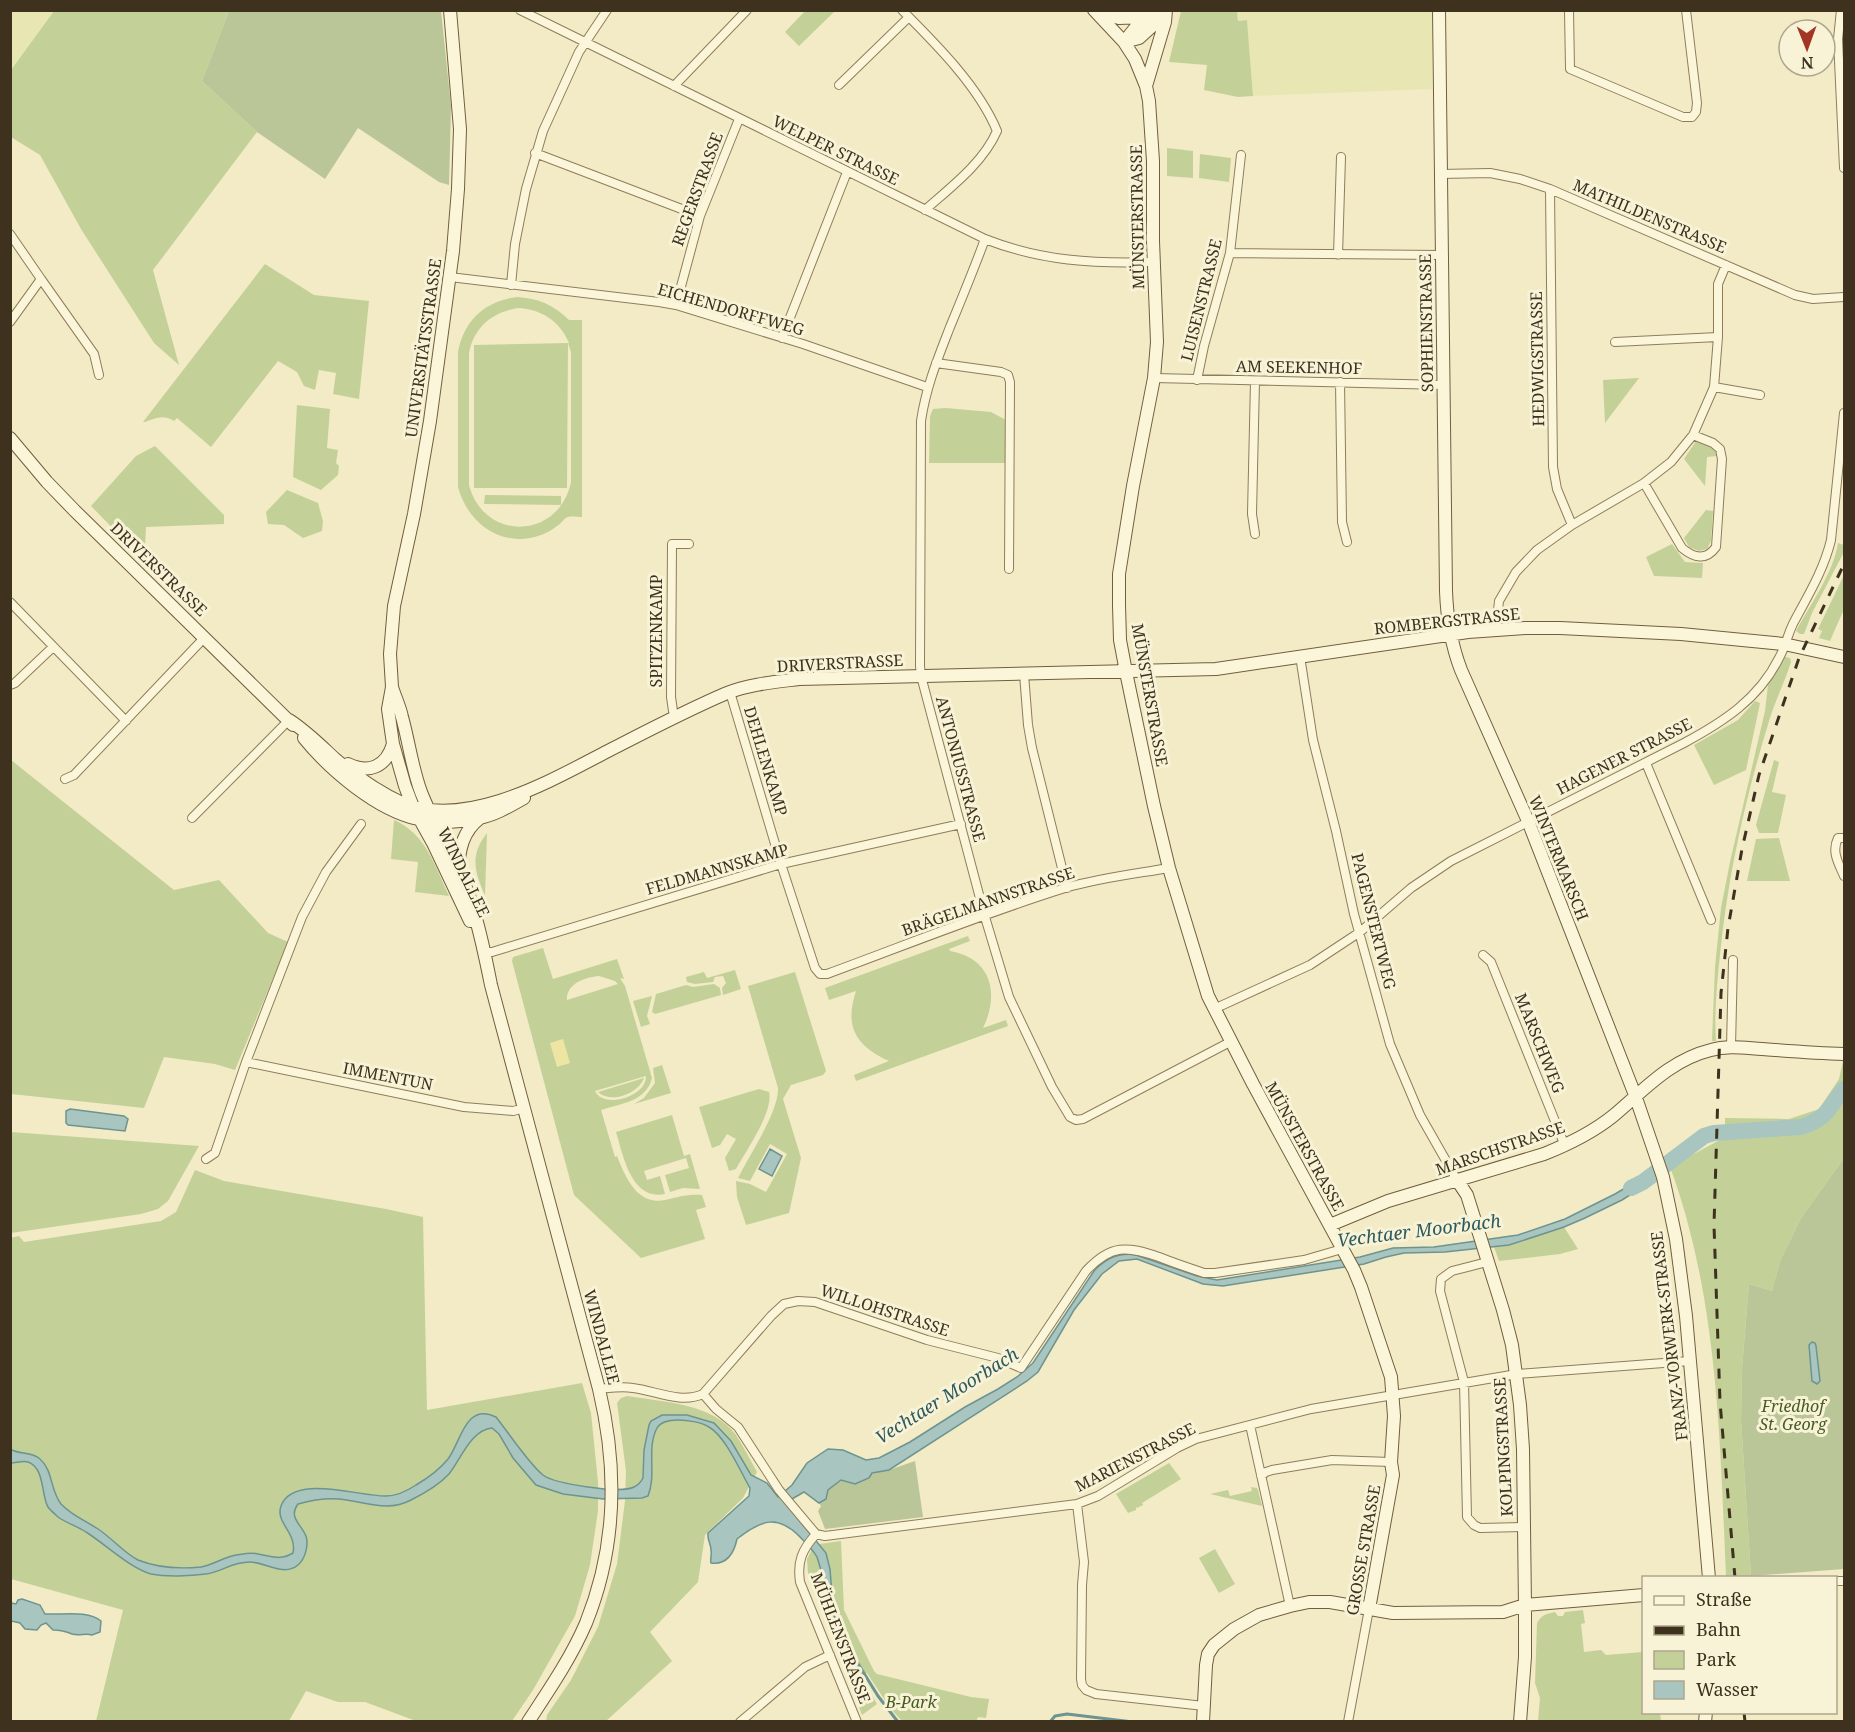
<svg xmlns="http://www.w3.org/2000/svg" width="1855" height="1732" viewBox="0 0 1855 1732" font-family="'Noto Serif',serif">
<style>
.farmland{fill:#e8e7b3}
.green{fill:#c3d198;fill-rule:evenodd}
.sand{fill:#efe5a2}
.cemetery{fill:#bac698}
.water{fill:#a8c5c0;stroke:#6d9490;stroke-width:1.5}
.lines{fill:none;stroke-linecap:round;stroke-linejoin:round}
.stream{stroke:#6d9490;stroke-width:3}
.river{stroke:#a8c5c0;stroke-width:16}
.street-casing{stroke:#8f7d5a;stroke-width:10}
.secondary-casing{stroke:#715e3d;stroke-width:14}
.street{stroke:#fbf6da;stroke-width:8}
.secondary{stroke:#fbf6da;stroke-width:12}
.rail{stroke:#3e321f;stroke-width:3;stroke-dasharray:10 10;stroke-linecap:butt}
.labels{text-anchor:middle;stroke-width:6;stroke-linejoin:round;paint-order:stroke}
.street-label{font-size:16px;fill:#3e321f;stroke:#f8f3d6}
.park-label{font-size:16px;font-style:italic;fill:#465c24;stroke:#f8f3d6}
.water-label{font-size:18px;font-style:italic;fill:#2d5b5f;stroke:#f8f3d6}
</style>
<rect width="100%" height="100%" fill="#f2ebc6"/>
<path class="farmland" d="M11,11H54L11,70Z
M1237,11H1432V89L1253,96L1247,20L1238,21Z"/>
<path class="green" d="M806,10L835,11L799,46L785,32Z
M54,11H229L202,81L257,132L153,270L179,365L154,343L81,229L40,155L11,137V70Z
M1181,11H1237L1238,21L1247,20L1253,96L1238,97L1204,90L1207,65L1169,62Z
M1167,148L1193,151V178L1167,176Z
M1200,154L1231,158L1229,182L1199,178Z
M265,264L314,295L369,301L359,399L333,394L336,373L319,370L315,390L304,386L297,372L278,361L211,447L177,418L174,421C163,414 156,418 145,422H143Z
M517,297C538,298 554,305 569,320H582V517C578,517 572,516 568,517C564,518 561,524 557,526C552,530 547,533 541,535C502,549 468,524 458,487V352C464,320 485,301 517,297ZM518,308C541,309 560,321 569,343L474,345V488H567L568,343L571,352V482C559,540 484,542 469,485V353C474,327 492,312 518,308Z
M1639,378L1605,423L1603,380Z
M297,405L330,409L327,448L338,450L336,463L339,466L338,475L321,490L293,477Z
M946,408L991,412L1006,420V463H929L930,416L933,409Z
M1696,441L1714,449L1717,456L1707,457L1705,486L1684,459Z
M155,446L224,515V524L146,527L145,546L137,553L91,506L136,456Z
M287,490L318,503L323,521L322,531L303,538L284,525L268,524L266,512Z
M485,495L561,496V505L484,504Z
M1706,510L1713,511L1711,541L1707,549L1699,551L1689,547L1684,538Z
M1838,543L1844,545V552L1812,613L1804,634H1800L1796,631C1811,603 1833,574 1838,543Z
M1672,544L1685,562L1703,563L1702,578L1654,576L1646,557Z
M1844,575V609L1830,641L1819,638L1822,631L1818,629Z
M1785,657L1790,658L1791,662C1785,681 1776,699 1770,718C1746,795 1728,874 1720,955C1717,983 1714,1013 1716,1041H1712L1715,967L1721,908L1730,862L1765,711L1768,685Z
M1755,701L1760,703L1746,770L1714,785L1694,745L1738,720Z
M11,760L174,890L219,880L268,933L288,942L235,1070L215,1064L164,1057L144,1108L11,1094Z
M1774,760L1779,762L1772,792L1786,795L1778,833H1759L1756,825Z
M394,820C426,834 435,866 449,896L415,892L418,862L391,859Z
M487,833L485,896C475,872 469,856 487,833Z
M1779,838L1790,881H1747L1756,839Z
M968,936L970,941L949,949L950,951C991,958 1000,993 983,1028L1006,1020L1008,1026L856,1081L854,1075L889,1061C856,1046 844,1027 856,991L829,1000L825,988Z
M543,948L553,979L617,959L624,979L620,978L625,986L652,1078C647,1101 620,1104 601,1110L615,1157L617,1156C625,1176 637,1206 665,1200C679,1197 687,1194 702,1195L706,1207L696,1210L705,1239L641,1258L574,1195L512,961L513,957ZM599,976L615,981L618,984L567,1000C566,984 585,977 599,976ZM646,1076C647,1096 604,1110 595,1091Z
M735,970L741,989L723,995L722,988L726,983L723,976L715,977L713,982L695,984L687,982L686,977L704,972L707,978Z
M795,972L826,1071L823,1075L791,1085L783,1099L801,1158L789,1213L746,1225L737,1197L736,1181L750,1184L766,1192L787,1154L770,1144L750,1181L738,1178C749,1156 779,1111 778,1088L748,986Z
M714,984L720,988L721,995L655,1014L652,1012L656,994L686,985L693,987Z
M652,996L647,1016L650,1024L641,1027L633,1001Z
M1843,1061H1844V1158L1801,1218L1780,1261L1772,1291L1749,1284L1742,1368L1741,1420L1751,1576H1726C1720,1440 1718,1297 1670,1167L1725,1137V1118L1789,1119L1819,1109L1839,1079Z
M662,1065L671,1093L634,1104L644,1098L655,1083L653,1068Z
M644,1078C638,1094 611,1104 598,1092Z
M759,1089L769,1092C774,1111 746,1151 736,1169L729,1171L725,1158L736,1139L727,1134L720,1145L712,1148L699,1107Z
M672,1115L684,1156L690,1154L700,1189L683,1188L670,1192L665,1175L689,1168L686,1158L644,1171L647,1180L660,1176L665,1194C631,1201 623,1155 616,1132Z
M11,1132L199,1146L168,1201L158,1209L141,1214L11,1233Z
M195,1170L224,1181L386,1209L423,1217L427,1410L582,1383L591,1413L598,1482V1511L590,1565L575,1616L533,1690L512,1721H416L365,1702H338L306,1691L289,1721H96L123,1610L11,1579L10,1238L19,1236L24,1242L161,1221L176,1212Z
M1564,1227L1578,1249L1560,1254L1499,1261L1494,1247L1509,1245Z
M627,1396C663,1402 713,1403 736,1435C744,1447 750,1460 757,1472L743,1498L705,1535L698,1582L650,1632L672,1661L606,1721L546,1722L547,1715L571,1680L598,1627L617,1564L625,1501L626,1471L617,1403L621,1398Z
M1133,1452L1137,1460L1124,1466L1125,1469L1093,1486L1087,1475Z
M1169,1463L1181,1479L1142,1503L1143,1505L1137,1508L1136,1507V1510L1128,1513L1116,1494Z
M1251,1487L1257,1488L1258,1490L1262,1506L1210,1494L1228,1490L1230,1496L1252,1491Z
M841,1541L844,1610L874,1671L877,1674L971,1697L989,1699L986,1718L978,1717L976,1722L902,1721L890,1708L867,1673L861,1676L877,1704L862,1715L808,1574L807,1559L812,1549L816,1555L824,1581L826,1553L819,1544Z
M1215,1549L1235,1584L1219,1593L1199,1558Z
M1583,1610L1585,1623L1581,1624L1584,1652L1601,1650L1606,1655L1643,1652L1644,1712L1660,1713L1661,1721H1538L1540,1698L1535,1683L1537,1623C1542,1615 1545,1614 1555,1612L1558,1616H1563L1565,1612Z"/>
<path class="sand" d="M563,1039L570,1063L557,1067L550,1043Z"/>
<path class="cemetery" d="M229,11H441L451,106L449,185L439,182L358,128L325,179L257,132L202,81Z
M1844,1158V1569L1751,1576L1741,1420L1742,1368L1749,1284L1772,1291L1780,1261L1801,1218Z
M915,1461L923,1517L825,1529L818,1511L821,1506L819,1503L826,1499L828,1490L841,1480L889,1470Z"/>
<path class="water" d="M70,1109L124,1116L128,1119L125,1131L68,1125L66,1123V1111Z
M770,1149L782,1156L772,1176L759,1169Z
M1649,1174L1651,1182L1622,1200L1585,1218L1564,1227L1509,1245L1445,1252L1404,1253L1386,1257L1364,1264L1223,1286L1203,1284L1137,1259L1119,1261L1102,1274L1074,1310L1038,1372L1027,1381L889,1470L872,1473L869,1478L855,1484L841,1480L828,1490L826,1499L819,1503L804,1492L785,1503L826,1553L830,1569L832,1594H827C824,1582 821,1569 817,1557C813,1550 807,1544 802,1539C778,1513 761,1520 737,1539C734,1553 727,1565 711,1563C710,1558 712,1555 711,1550C711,1544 707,1540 708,1533L749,1496L750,1488C740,1471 726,1437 709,1427C701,1422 687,1420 678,1420C670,1420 661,1421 657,1428C646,1449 657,1474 648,1496L642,1498L603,1499L563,1494L536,1485L513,1458L499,1434L492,1428C471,1430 461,1459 449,1474C439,1485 425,1493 411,1500C387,1513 364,1501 339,1499C324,1498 312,1500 298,1504C288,1517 301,1524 306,1536C309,1545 305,1559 298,1565C284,1577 265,1562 250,1562C231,1562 222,1572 206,1574C191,1576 166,1577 151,1574C130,1568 105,1544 86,1532C77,1526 66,1523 58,1517C55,1514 50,1510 48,1507C41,1495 45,1468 28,1462C23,1460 16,1463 11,1463L10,1449C20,1455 31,1451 40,1459C53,1470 50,1490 61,1504C71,1515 86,1521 98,1529C112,1538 124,1553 138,1560C158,1568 180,1569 201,1567C213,1565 224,1557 236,1555C243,1554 251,1552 258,1554C272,1556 280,1561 293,1553C297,1532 275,1523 281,1506C293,1473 361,1497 386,1496C396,1496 407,1491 416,1485C428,1478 439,1470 448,1459C461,1442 465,1402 496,1417C508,1432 529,1464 543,1475C555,1484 620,1494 634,1487C638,1485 641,1482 643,1478L644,1450L649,1425L651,1421L662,1415H687L714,1423L731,1441L751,1475L767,1483L778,1497L792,1485L807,1463L828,1449L843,1450L866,1460L879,1458L910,1442L965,1407L998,1389L1017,1377L1033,1363L1094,1271C1106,1258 1119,1252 1136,1255L1197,1276L1217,1280L1360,1257L1393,1248L1434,1247L1518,1235L1565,1219L1615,1194Z
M1812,1342L1815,1343L1816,1346L1820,1381L1817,1384L1812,1381L1809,1345Z
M22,1599L40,1605L45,1614C62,1615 88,1610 101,1621L100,1632L92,1635C86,1633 79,1636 72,1634C65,1631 61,1630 53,1630L46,1623L41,1625L37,1630L25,1629L20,1623L11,1621V1603L16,1604L18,1600Z"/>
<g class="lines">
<path class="stream" d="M829,1591L832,1610L857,1662L878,1696L898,1722
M1050,1722L1055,1716L1067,1714L1133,1722"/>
<path class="river" d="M1631,1188L1643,1182L1704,1136L1714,1133L1801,1127C1829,1118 1827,1108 1844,1089"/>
<defs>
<path id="street" d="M520,10L985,239C1041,261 1094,264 1154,262
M902,10C936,44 979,87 997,131C983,163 951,187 925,210
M1569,10L1570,69L1683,117H1692L1696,112L1697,103L1686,10
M1841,10L1838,39L1844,168
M839,85L909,17
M674,86L747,10
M535,153L700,216
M1440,174L1490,173L1520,179L1550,189L1795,295L1813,299L1844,297
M1550,189L1553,467L1557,489L1572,525
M10,234L41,279
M985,239C974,269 962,298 950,327C938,358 926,387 921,421L920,666L921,676L985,917L1009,997L1052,1087L1070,1117L1076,1120L1083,1119L1230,1042
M1230,253L1441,255
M1338,255L1341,157
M450,277L659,302L676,305L803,344L927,387
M511,285L515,244L526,189L543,131L579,52L607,10
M676,305L700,216L739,119
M10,322L41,279L94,354L99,375
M782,338L847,172
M1615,342L1718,337
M936,363L1001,372L1008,375L1010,382L1009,569
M1154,378L1444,385
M1197,380L1204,346L1230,253L1241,155
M1255,381L1252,514L1255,534
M1340,382L1342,522L1347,542
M1714,387L1760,395
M1644,483L1682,548C1694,558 1706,561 1716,547L1722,459L1720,449L1713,443L1693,435
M10,602L126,721
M1496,630L1499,601L1516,572L1537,550L1572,525L1644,483L1671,462L1693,435L1714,387L1718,337V284L1726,265
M1300,656L1313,740L1336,831L1354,914L1390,1044L1420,1115L1457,1180
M1024,674L1028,725L1032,748L1067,888
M10,685L15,683L53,647
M730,692L781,864L815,968L820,974H827C906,945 985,913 1065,888C1099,878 1134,874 1169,868
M676,717L673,711L671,697L672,544H689
M1646,763L1711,920
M65,779L74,775L205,637
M192,818L289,720
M1844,838H1838C1831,852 1839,864 1844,876
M484,952H492L781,864L961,824
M1483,955L1491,962L1565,1146
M1214,1009L1310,965L1360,932L1411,888L1451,861L1684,743C1723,722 1759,699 1779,658C1786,646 1788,632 1795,620C1809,594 1824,569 1831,540L1844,413
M1731,1047L1733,960
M246,1062L464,1107L513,1111L525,1108
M206,1159L215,1153L246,1062L302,917L326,872L361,824
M1487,1262L1452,1271L1441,1279L1440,1291L1464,1382L1467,1517L1474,1525L1480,1528L1523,1527
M599,1389C610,1388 621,1386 633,1388C656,1391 681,1404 703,1394L771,1316L784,1304L798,1301L815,1302L927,1340L998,1358L1021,1368L1086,1271C1111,1244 1127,1246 1159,1257C1174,1263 1189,1268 1204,1273H1215L1304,1260L1342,1249
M703,1394L716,1409L738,1427L779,1490L816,1534
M1250,1425L1290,1606
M1261,1476L1266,1472L1272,1470L1332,1460L1391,1462
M1077,1504L1084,1562L1082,1585L1081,1679L1082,1685L1086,1690L1096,1694L1204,1706
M816,1534L825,1536L1077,1504L1098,1496L1177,1448L1196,1439L1311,1409L1517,1374L1690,1361
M816,1534C802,1550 797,1561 800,1582L857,1722
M1836,1581H1844
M740,1722L805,1667L830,1655
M1348,1722L1369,1609"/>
<path id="secondary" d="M450,10L460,129L458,189L453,251L430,421L414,514L394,606L390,654L392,687L388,709L393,744L405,786L413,807L433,843L470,921
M1094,10L1124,42L1135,59L1146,86L1149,101L1153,161V241L1157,342L1154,378L1133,486L1119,574V605L1120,640L1126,672L1154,806L1169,868L1208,996L1253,1084L1354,1270L1361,1287L1391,1377L1394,1416L1391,1462L1393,1475L1369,1609
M1439,10L1446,591C1447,619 1451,644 1461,670L1528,821L1635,1095L1663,1177L1676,1239L1686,1316L1709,1578
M1095,11L1119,18L1144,17
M1124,42L1139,38L1162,17L1164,11
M1124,42L1140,22L1152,10
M1146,86L1165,22L1166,10
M10,438L47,482L75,511L293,725
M392,687C395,697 400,707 402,717C409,742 412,768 421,792C435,828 456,860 469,896C479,925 485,955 491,985L599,1389C618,1469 617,1546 586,1623C571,1658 549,1690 528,1722
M289,720C306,731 319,744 334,758C354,775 378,792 402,803C467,830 552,780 608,751C647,731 687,710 727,693C750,684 775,682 799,679L1216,669L1468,632L1525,628H1560L1681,634L1784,644L1844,657
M304,738C330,770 377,810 418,819C436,824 460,822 478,818C493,816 510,806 524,798
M348,764C369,774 386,767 393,744
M458,870C459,849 463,831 480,818
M1457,1180L1467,1195L1503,1310L1512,1345L1520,1405L1523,1449L1525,1605V1657L1520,1722
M1330,1225L1388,1201L1544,1154C1569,1144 1592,1133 1613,1116C1644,1090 1670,1060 1711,1050C1728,1045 1745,1048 1762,1049C1789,1051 1817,1053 1844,1054
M1203,1722L1206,1665L1208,1654L1214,1645L1234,1629L1259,1615L1290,1606L1309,1602H1330L1393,1613L1503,1612L1525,1605L1644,1595
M1705,1722L1706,1712"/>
</defs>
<use href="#street" class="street-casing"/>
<use href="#secondary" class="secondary-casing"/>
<use href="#street" class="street"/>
<use href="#secondary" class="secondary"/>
<path class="rail" d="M1735,1578L1720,1402L1714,1225L1721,993L1728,928L1742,849L1759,775L1799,658L1844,564
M1744,1712L1745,1722"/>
</g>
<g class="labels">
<g class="street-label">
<text transform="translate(836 150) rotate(26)" y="6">WELPER STRASSE</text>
<text transform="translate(697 189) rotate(-70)" y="6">REGERSTRASSE</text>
<text transform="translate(1650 216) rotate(23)" y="6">MATHILDENSTRASSE</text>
<text transform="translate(1137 217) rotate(-91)" y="6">MÜNSTERSTRASSE</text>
<text transform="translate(1201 300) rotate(-76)" y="6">LUISENSTRASSE</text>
<text transform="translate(731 309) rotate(16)" y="6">EICHENDORFFWEG</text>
<text transform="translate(1426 323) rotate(-91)" y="6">SOPHIENSTRASSE</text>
<text transform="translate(423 348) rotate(-82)" y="6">UNIVERSITÄTSSTRASSE</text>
<text transform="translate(1537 359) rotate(-91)" y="6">HEDWIGSTRASSE</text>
<text transform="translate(1299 367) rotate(1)" y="6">AM SEEKENHOF</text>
<text transform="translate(159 569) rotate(44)" y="6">DRIVERSTRASSE</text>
<text transform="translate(1447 621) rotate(-6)" y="6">ROMBERGSTRASSE</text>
<text transform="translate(656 631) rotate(-90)" y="6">SPITZENKAMP</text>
<text transform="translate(840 663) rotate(-3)" y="6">DRIVERSTRASSE</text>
<text transform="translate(1150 695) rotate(80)" y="6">MÜNSTERSTRASSE</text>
<text transform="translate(1624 756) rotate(-27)" y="6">HAGENER STRASSE</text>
<text transform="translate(766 761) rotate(73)" y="6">DEHLENKAMP</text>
<text transform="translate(961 769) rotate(75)" y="6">ANTONIUSSTRASSE</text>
<text transform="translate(1559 858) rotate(68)" y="6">WINTERMARSCH</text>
<text transform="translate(717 869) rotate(-16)" y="6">FELDMANNSKAMP</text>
<text transform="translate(464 872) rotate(64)" y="6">WINDALLEE</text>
<text transform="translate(988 901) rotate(-19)" y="6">BRÄGELMANNSTRASSE</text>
<text transform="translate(1374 921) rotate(76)" y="6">PAGENSTERTWEG</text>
<text transform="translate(1540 1043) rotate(68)" y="6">MARSCHWEG</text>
<text transform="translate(388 1076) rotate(11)" y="6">IMMENTUN</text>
<text transform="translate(1305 1146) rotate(61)" y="6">MÜNSTERSTRASSE</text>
<text transform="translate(1500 1148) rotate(-19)" y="6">MARSCHSTRASSE</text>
<text transform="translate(885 1310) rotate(18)" y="6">WILLOHSTRASSE</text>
<text transform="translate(1669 1336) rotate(-97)" y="6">FRANZ-VORWERK-STRASSE</text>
<text transform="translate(602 1337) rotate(75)" y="6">WINDALLEE</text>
<text transform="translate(1503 1447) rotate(-93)" y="6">KOLPINGSTRASSE</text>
<text transform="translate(1135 1457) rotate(-27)" y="6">MARIENSTRASSE</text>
<text transform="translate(1363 1550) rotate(-80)" y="6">GROSSE STRASSE</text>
<text transform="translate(841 1638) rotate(69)" y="6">MÜHLENSTRASSE</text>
</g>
<g class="park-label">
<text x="1793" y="1412">Friedhof<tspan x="1793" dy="18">St. Georg</tspan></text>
<text x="911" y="1708">B-Park</text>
</g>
<g class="water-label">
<text transform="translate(1419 1231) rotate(-7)" y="6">Vechtaer Moorbach</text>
<text transform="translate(947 1396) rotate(-32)" y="6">Vechtaer Moorbach</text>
</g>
</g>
<rect width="1855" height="1732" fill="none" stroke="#3e321f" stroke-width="24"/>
<rect x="1642" y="1576" width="195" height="138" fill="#f8f3d6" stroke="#aea68d" stroke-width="1.5"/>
<rect x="1654" y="1596" width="30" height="9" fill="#fbf6da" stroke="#aea68d" stroke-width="1.5"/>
<text x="1696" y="1606" font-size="18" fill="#3e321f">Straße</text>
<rect x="1654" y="1626" width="30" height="9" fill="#3e321f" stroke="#aea68d" stroke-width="1.5"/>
<text x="1696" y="1636" font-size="18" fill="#3e321f">Bahn</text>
<rect x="1654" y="1651" width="30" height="18" fill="#c3d198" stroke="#aea68d" stroke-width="1.5"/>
<text x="1696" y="1666" font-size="18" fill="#3e321f">Park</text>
<rect x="1654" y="1681" width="30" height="18" fill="#a8c5c0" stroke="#aea68d" stroke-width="1.5"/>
<text x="1696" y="1696" font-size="18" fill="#3e321f">Wasser</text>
<g transform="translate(1807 48) rotate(179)"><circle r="28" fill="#f8f3d6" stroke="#aea68d" stroke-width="1.5"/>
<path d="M0-4.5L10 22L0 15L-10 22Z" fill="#a33525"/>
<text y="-9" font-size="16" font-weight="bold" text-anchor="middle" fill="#3e321f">N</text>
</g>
</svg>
